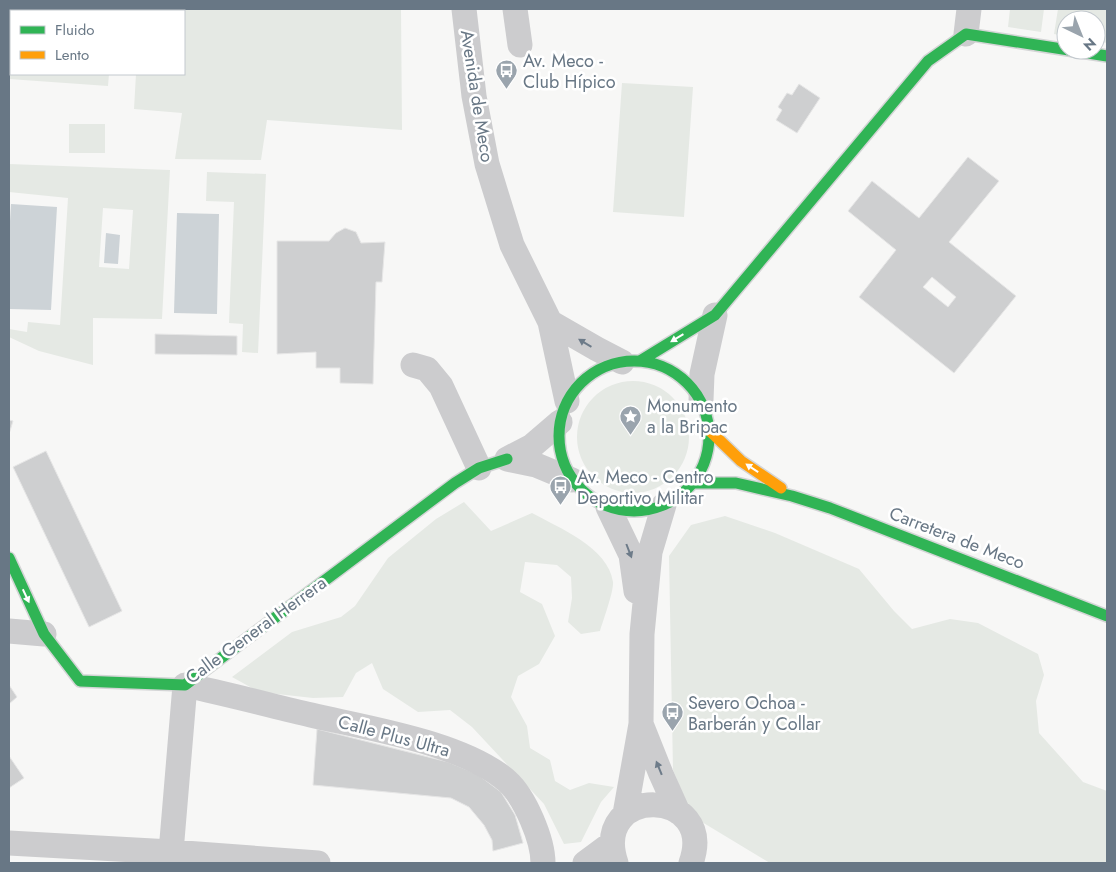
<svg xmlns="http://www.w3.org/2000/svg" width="1116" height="872" viewBox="0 0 1116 872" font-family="Jost,sans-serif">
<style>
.green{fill:#e5e9e4;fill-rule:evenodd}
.water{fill:#cdd3d7}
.building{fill:#cecfd0;stroke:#e6e6e6;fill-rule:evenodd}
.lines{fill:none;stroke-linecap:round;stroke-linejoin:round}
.fast-casing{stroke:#d4d5d6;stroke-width:14}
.slow-casing{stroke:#d4d5d6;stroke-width:14}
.street{stroke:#ccccce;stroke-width:25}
.fast{stroke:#30b455;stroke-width:11}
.slow{stroke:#ff9f0a;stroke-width:11}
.oneway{fill:#fff}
.oneway2{fill:#6d7b89}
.labels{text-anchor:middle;stroke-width:5;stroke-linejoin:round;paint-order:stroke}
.poi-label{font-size:18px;fill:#687785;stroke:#fff;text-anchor:start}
.street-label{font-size:18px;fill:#687785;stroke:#fff}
</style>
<rect width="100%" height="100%" fill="#f7f7f6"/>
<path class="green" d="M9,9H114V11H11V74H109L108,86L9,79Z
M138,9H401L402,130L267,120L261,160L175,159L182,113L134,109L136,74H184V11H138Z
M1010,9H1044L1041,32L1008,27Z
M1058,9H1107V43L1096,41V20H1066V36L1054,34Z
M622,83L693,87L684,217L613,212Z
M69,124H105V153H69Z
M9,164L170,170L162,319L93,318V365L39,351L9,337V329L27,332L28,322L60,325L68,198L9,192ZM103,208L133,210L129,269L99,267Z
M207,172L266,174L258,353L242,352L243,324L229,323L234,202L206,201Z
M577 437a56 56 0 1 1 112 0a56 56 0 1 1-112 0Z
M464,502L491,531L532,513C559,528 608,547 613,582C614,591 603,621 600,631L581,634L568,622L572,598L571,577L557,565L525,562L520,592L542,604L555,636L539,664L518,676L511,697L527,726L530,748L550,760L555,781L570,790L589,783L614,787L601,802L581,842L564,844L544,804L472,727L450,710L418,712L383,689L372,663L356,673L343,697L313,698L259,692L232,677L292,632L341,617L355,606L388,558L436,519Z
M725,516L775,533L859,569L894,611L912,629L950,619L978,623L1038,654L1044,675L1036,701L1039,733L1083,782L1107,791V863H770L692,816L673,770L669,556L691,525Z"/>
<path class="water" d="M11,204L57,207L51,310L9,309V238Z
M177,213L219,214L217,314L174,313Z
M106,233L120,235L118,264L104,263Z"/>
<path class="building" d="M799,84L820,98L797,133L776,120L782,110L778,107L787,93L792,95Z
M968,157L999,181L949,242L1016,296L954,373L859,297L896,250L848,211L872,181L919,218ZM932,277L956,297L948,307L923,287Z
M345,228L356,232L361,243L385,242L382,282H376L373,384L340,383V368H316V352L277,354V241H329L336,233Z
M155,334L237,336V355L155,354Z
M9,420L13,421L9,434Z
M46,451L122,611L89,627L13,467Z
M9,685L17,697L9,704Z
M317,729L448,762L477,774L501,792L515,815L523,843L493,851L492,840L484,825L469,807L451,798L313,785Z
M9,756L24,778L9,788Z"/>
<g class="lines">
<defs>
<path id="fast" d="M559 436a75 75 0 1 1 150 0a75 75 0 1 1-150 0Z
M640,361L715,315L928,61L966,34L1107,56
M693,483H736L792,496L830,508L1107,616
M9,558L44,634L80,681L185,685L455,483L479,468L507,459"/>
<path id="slow" d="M709,430L741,461L781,488"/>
</defs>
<use href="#fast" class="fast-casing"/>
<use href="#slow" class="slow-casing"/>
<path class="street" d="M464,9L474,96L487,164L512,245L550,322L567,401
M515,9L520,45
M966,34L969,9
M550,322L597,349L622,362
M413,365L427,369L441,386L479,468
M701,400L702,374L715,315
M560,422L532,446L507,459L536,465L572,480
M608,507L631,555L636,591
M9,631L44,634
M641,724L661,774L678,812
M625,814L641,724L642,634L650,552L664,505
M9,843L171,852L318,863
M171,852L185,685C227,694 269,705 311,715C367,728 464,743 507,781C525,797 543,840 543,863
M585,863L612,843
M616,863C590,784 718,787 691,863"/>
<use href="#fast" class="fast"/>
<use href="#slow" class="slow"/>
</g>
<defs><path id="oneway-solid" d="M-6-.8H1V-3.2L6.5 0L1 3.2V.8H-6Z" transform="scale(1.25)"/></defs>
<g class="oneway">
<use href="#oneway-solid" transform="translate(677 338) rotate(149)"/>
<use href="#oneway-solid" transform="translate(752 468) rotate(-146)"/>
<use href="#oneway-solid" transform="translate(26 596) rotate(65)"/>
</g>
<g class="oneway2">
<use href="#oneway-solid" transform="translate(585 343) rotate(-149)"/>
<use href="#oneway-solid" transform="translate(629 551) rotate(69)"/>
<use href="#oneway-solid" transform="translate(659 768) rotate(-112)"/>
</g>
<defs>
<symbol id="bus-pin" viewBox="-11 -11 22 30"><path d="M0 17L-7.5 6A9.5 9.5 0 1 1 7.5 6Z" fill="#9aa4ad" stroke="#fff"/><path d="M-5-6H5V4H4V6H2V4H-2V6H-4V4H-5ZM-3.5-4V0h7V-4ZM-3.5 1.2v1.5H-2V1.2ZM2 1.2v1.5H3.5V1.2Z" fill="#fff"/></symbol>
<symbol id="sight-pin" viewBox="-11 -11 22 30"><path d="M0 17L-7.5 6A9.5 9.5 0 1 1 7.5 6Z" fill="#9aa4ad" stroke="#fff"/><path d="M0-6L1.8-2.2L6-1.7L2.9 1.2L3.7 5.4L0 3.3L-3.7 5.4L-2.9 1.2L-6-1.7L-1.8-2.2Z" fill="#fff"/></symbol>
</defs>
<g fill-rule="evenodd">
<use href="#bus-pin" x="494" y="58" width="25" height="34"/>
<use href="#sight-pin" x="618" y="404" width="25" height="34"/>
<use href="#bus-pin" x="548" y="474" width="25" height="34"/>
<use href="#bus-pin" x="660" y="700" width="25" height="34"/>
</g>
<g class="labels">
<g class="poi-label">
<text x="523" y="67">Av. Meco -<tspan x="523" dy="21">Club Hípico</tspan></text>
<text x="647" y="412">Monumento<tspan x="647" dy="21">a la Bripac</tspan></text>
<text x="577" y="483">Av. Meco - Centro<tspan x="577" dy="21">Deportivo Militar</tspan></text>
<text x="688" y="709">Severo Ochoa -<tspan x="688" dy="21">Barberán y Collar</tspan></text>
</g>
<g class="street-label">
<text transform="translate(477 96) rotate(81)" y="6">Avenida de Meco</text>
<text transform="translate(957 538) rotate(21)" y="6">Carretera de Meco</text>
<text transform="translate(256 630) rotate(-36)" y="6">Calle General Herrera</text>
<text transform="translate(394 736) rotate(15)" y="6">Calle Plus Ultra</text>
</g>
</g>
<rect width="1116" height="872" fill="none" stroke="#687785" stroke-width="20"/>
<rect x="10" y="10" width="175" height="65" fill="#ffffff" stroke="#c3c9ce"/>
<rect x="20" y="26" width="25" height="8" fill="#30b455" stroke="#c3c9ce"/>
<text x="55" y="35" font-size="15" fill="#687785">Fluido</text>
<rect x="20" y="51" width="25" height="8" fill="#ff9f0a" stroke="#c3c9ce"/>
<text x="55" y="60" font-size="15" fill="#687785">Lento</text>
<g transform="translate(1081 35) rotate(137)"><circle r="24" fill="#ffffff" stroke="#c3c9ce"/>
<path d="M0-4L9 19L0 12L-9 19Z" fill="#9aa4ad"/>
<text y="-8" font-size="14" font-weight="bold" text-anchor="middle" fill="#687785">N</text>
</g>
</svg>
